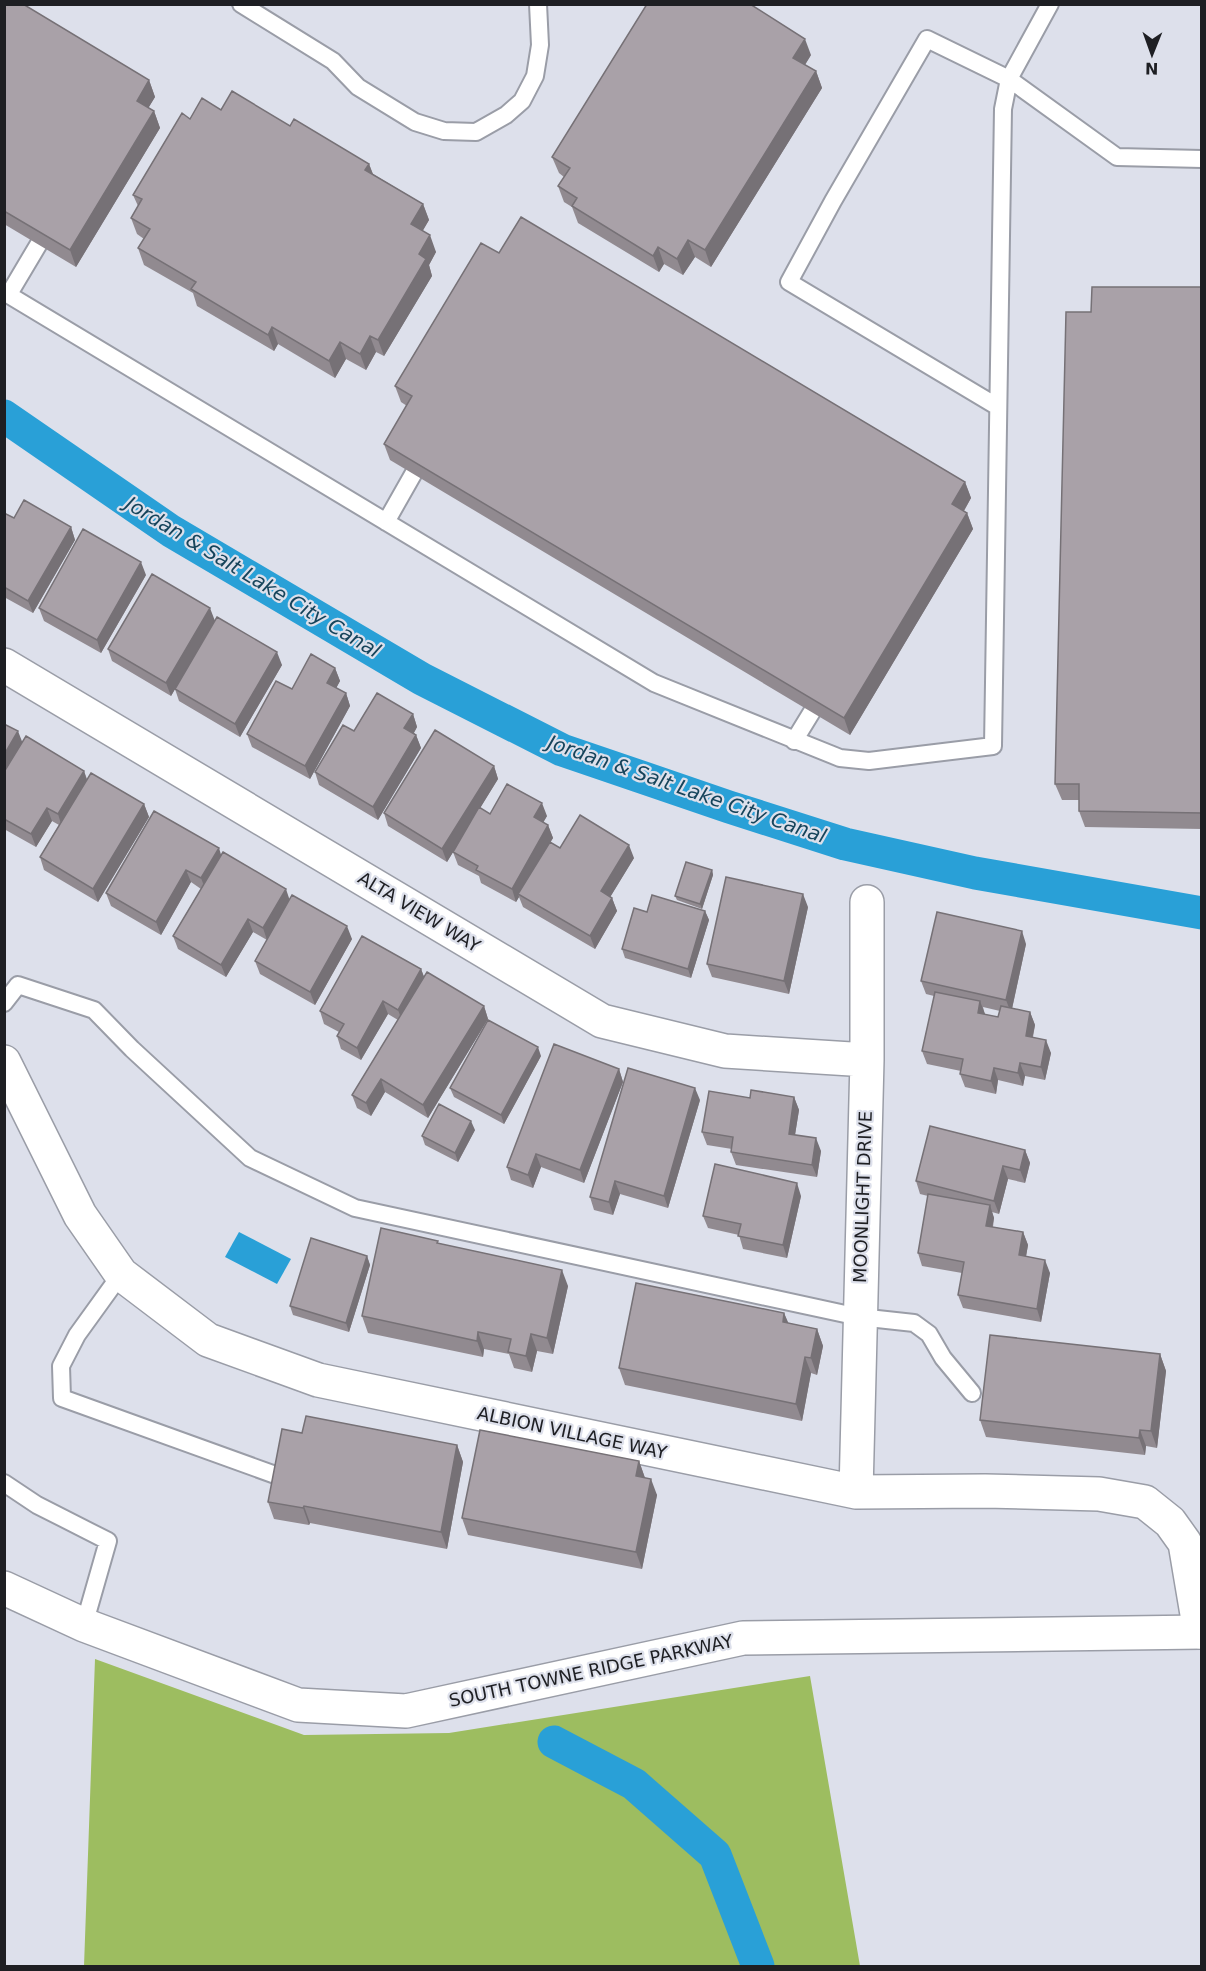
<svg xmlns="http://www.w3.org/2000/svg" width="1206" height="1971" viewBox="0 0 1206 1971" font-family="'DejaVu Sans',sans-serif">
<style>
.green{fill:#9dbd60}
.water{fill:#29a0d7}
.lines{fill:none;stroke-linecap:round;stroke-linejoin:round}
.canal{stroke:#29a0d7;stroke-width:33}
.lane-casing{stroke:#9a9da7;stroke-width:20}
.street-casing{stroke:#9a9da7;stroke-width:36}
.secondary-casing{stroke:#9a9da7;stroke-width:36}
.lane{stroke:#fff;stroke-width:16}
.street{stroke:#fff;stroke-width:33}
.secondary{stroke:#fff;stroke-width:33}
.wall{fill:#918a90;fill-rule:evenodd}
.shaded-wall{fill:#767176}
.building{fill:#a9a1a8;stroke:#767176;stroke-width:1.5}
.labels{text-anchor:middle;stroke-width:4.5;stroke-linejoin:round;paint-order:stroke}
.street-label{font-size:18px;fill:#1e1f23;stroke:#dde0eb}
.water-label{font-size:20px;font-style:italic;fill:#16445b;stroke:#dde0eb}
</style>
<rect width="100%" height="100%" fill="#dde0eb"/>
<path class="green" d="M95,1659L304,1735L449,1733L810,1676L860,1966H84Z"/>
<path class="water" d="M239,1232L291,1259L277,1284L225,1257Z"/>
<g class="lines">
<path class="canal" d="M4,416L171,531L422,679L562,750L729,807L845,844L975,873L1202,913
M554,1742L634,1784L715,1855L758,1966"/>
<defs>
<path id="lane" d="M241,4L333,61L358,87L415,122L444,131L476,132L506,115L522,101L535,76L540,45L538,4
M4,292L654,683L840,758L869,761L993,746L1003,109L1009,79L1050,4
M9,294L50,225
M998,407L789,282L833,201L927,39L1009,79L1117,157L1202,159
M386,522L424,455
M794,741L824,692
M4,1003L18,985L94,1010L132,1049L250,1158L355,1208L859,1317L914,1323L929,1334L943,1358L972,1393
M121,1274L77,1335L61,1366L62,1398L281,1477
M4,1483L37,1505L108,1541L84,1625"/>
<path id="street" d="M4,665L602,1021L725,1051L867,1060
M4,1062L80,1215L121,1274L208,1340L318,1380L856,1492L985,1491L1099,1494L1145,1502L1170,1522L1185,1543L1200,1632
M856,1492L867,1060V902"/>
<path id="secondary" d="M4,1588L84,1625L298,1705L406,1711L743,1638L1202,1632"/>
</defs>
<use href="#lane" class="lane-casing"/>
<use href="#street" class="street-casing"/>
<use href="#secondary" class="secondary-casing"/>
<use href="#lane" class="lane"/>
<use href="#street" class="street"/>
<use href="#secondary" class="secondary"/>
</g>
<path class="wall" d="M4,4L149,80L155,97L148,108L154,111L160,128L76,267L4,224Z
M811,55L805,65L816,71L822,88L711,267L695,257L683,275L664,264L659,272L578,223L572,207L564,202L558,186L564,177L559,173L552,157Z
M221,110L290,126L369,164L373,174L423,204L429,220L422,231L436,252L429,265L432,276L384,356L376,352L366,370L346,359L335,378L278,344L274,351L197,306L193,293L144,265L138,248L144,239L137,234L131,218L138,206L133,195L190,119Z
M499,253L965,482L971,498L964,511L967,513L973,529L850,735L390,460L384,444L407,406L401,402L395,386Z
M1202,287V829L1085,827L1079,811V800H1062L1055,784L1091,312Z
M4,513L14,518L71,527L75,540L33,613L4,597Z
M146,575L101,653L44,621L39,608Z
M215,620L282,665L240,737L179,701L175,689L171,696L112,661L108,649Z
M335,668L340,681L336,688L346,693L350,706L310,779L252,747L247,734L292,689Z
M413,714L417,727L414,733L416,735L421,748L378,820L319,785L315,772L354,731Z
M4,724L22,743L84,771L87,779L144,804L149,817L98,902L44,870L40,857L59,825L52,821L36,847L4,829Z
M494,766L498,779L480,808L490,814L547,816L543,822L548,825L553,838L550,842L560,848L634,858L610,897L612,898L617,911L595,949L523,907L519,897L516,902L481,883L479,876L458,865L453,852L447,862L388,826L384,813Z
M221,855L352,939L315,1005L260,974L255,961L267,940L253,932L226,977L178,949L173,936L201,889L191,882L161,935L111,906L106,893Z
M712,870L713,875L702,909L677,900L675,896Z
M808,907L789,994L712,977L707,964Z
M705,911L709,920L691,978L625,958L622,949L647,912Z
M1026,944L1012,1009L1030,1012L1035,1025L1033,1037L1051,1053L1045,1080L1025,1076L1023,1086L998,1080L996,1094L965,1087L960,1074L961,1071L927,1064L922,1051L934,996L926,994L921,981ZM983,1007L1000,1011L998,1017L985,1015Z
M421,969L424,977L484,1006L488,1019L428,1118L385,1092L371,1116L357,1108L352,1095L398,1020L388,1014L361,1060L341,1049L337,1036L339,1032L324,1024L320,1011Z
M541,1056L504,1124L454,1097L450,1088Z
M619,1069L623,1082L584,1183L541,1167L533,1188L511,1180L507,1167Z
M794,1097L799,1110L795,1135L821,1151L817,1177L736,1165L731,1152L732,1149L707,1145L702,1132L750,1098Z
M700,1100L668,1208L620,1194L613,1215L594,1210L590,1197Z
M475,1130L458,1162L425,1145L422,1136Z
M1025,1150L1030,1163L1025,1183L1008,1179L999,1214L992,1212L994,1218L993,1227L1023,1232L1028,1245L1026,1256L1050,1273L1041,1322L963,1308L958,1295L962,1273L922,1266L918,1253L928,1196L920,1194L916,1181Z
M801,1196L787,1258L743,1249L739,1235L708,1228L703,1216Z
M439,1243L568,1286L553,1354L537,1351L532,1372L514,1368L509,1354L484,1349L483,1357L368,1333L362,1316Z
M367,1256L370,1265L349,1332L293,1315L290,1306Z
M784,1313L788,1323L817,1329L823,1346L817,1375L811,1373L802,1421L625,1385L619,1368Z
M1160,1354L1166,1371L1157,1448L1146,1446L1145,1455L986,1437L980,1420Z
M302,1433L457,1445L463,1462L447,1549L310,1523L309,1525L274,1519L268,1502Z
M639,1461L645,1478L657,1495L642,1569L468,1535L462,1518Z"/>
<path class="shaded-wall" d="M805,39L811,55L799,74L793,58Z
M816,71L822,88L711,267L705,250Z
M149,80L155,97L143,117L137,101Z
M154,111L160,128L76,267L70,250Z
M369,164L375,180L365,170Z
M423,204L429,220L417,241L411,224Z
M430,235L436,252L429,265L432,276L384,356L378,340L419,254Z
M688,240L695,257L683,275L677,259Z
M658,247L664,264L659,272L653,256Z
M272,327L278,344L274,351L268,335Z
M370,336L376,352L366,370L360,354Z
M340,342L346,359L335,378L329,361Z
M965,482L971,498L958,521L952,504Z
M967,513L973,529L850,735L844,718Z
M71,527L75,540L33,613L28,601Z
M141,562L146,575L101,653L97,640Z
M210,608L215,621L171,696L166,683Z
M277,652L282,665L240,737L235,724Z
M335,668L340,681L332,696L327,683Z
M346,693L350,706L310,779L305,766Z
M413,714L417,727L409,741L404,728Z
M18,731L23,744L4,776V755Z
M416,735L421,748L378,820L373,807Z
M494,766L498,779L447,862L442,849Z
M84,771L88,784L62,827L58,814Z
M542,803L547,816L539,830L534,817Z
M144,804L149,817L98,902L93,889Z
M47,808L52,821L36,847L31,834Z
M548,825L553,838L520,895L518,894L519,897L516,902L512,889Z
M629,845L634,858L606,904L601,891Z
M219,848L223,861L206,891L201,878Z
M186,870L191,882L161,935L156,922Z
M712,870L713,875L702,909L700,904Z
M286,889L290,901L267,940L263,928Z
M803,894L808,907L789,994L784,981Z
M612,898L617,911L595,949L590,936Z
M705,911L709,920L691,978L688,969Z
M248,919L253,932L226,977L221,965Z
M347,926L352,939L315,1005L310,992Z
M1022,931L1026,944L1011,1013L1006,1000Z
M421,969L426,982L403,1023L398,1010Z
M383,1001L388,1014L361,1060L357,1048Z
M980,1001L985,1014L982,1026L978,1013Z
M484,1006L488,1019L428,1118L423,1105Z
M1030,1012L1035,1025L1030,1049L1026,1036Z
M1046,1040L1051,1053L1045,1080L1041,1067Z
M538,1047L541,1056L504,1124L501,1115Z
M1020,1063L1025,1076L1023,1086L1018,1073Z
M994,1068L998,1080L996,1094L991,1081Z
M619,1069L623,1082L584,1183L580,1170Z
M381,1079L385,1092L371,1116L366,1103Z
M695,1088L700,1100L668,1208L664,1196Z
M794,1097L799,1110L793,1147L789,1134Z
M471,1121L475,1130L458,1162L455,1153Z
M816,1138L821,1151L817,1177L812,1165Z
M1025,1150L1030,1163L1025,1183L1020,1170Z
M536,1154L541,1167L533,1188L528,1175Z
M1003,1166L1008,1179L999,1214L994,1201Z
M615,1181L620,1194L613,1215L609,1202Z
M797,1183L801,1196L787,1258L783,1245Z
M990,1205L994,1218L990,1239L986,1226Z
M1023,1232L1028,1245L1024,1268L1019,1255Z
M367,1256L370,1265L349,1332L346,1323Z
M1045,1260L1050,1273L1041,1322L1037,1309Z
M562,1270L568,1286L553,1354L547,1338Z
M784,1313L791,1329L783,1322Z
M817,1329L823,1346L817,1375L811,1358Z
M478,1332L484,1349L483,1357L477,1341Z
M531,1334L537,1351L532,1372L526,1356Z
M1160,1354L1166,1371L1157,1448L1151,1431Z
M805,1357L811,1373L802,1421L796,1404Z
M1140,1430L1146,1446L1145,1455L1139,1438Z
M457,1445L463,1462L447,1549L441,1532Z
M639,1461L645,1478L636,1476Z
M651,1479L657,1495L642,1569L636,1552Z
M304,1506L310,1523L309,1525L303,1508Z"/>
<path class="building" d="M4,4H23L149,80L137,101L154,111L70,250L4,211Z
M647,4H750L805,39L793,58L816,71L705,250L688,240L677,259L658,247L653,256L572,206L577,198L558,186L570,168L552,157Z
M232,91L290,126L294,119L369,164L365,170L423,204L411,224L430,235L419,254L426,259L378,340L370,336L360,354L340,342L329,361L272,327L268,335L191,289L196,282L138,248L150,229L131,218L142,199L133,195L182,113L190,119L202,98L221,110Z
M521,217L965,482L952,504L967,513L844,718L384,444L412,396L395,386L481,243L499,253Z
M1092,287H1202V813L1079,811V784H1055L1066,312H1091Z
M24,500L71,527L28,601L4,587V513L14,518Z
M83,529L141,562L97,640L39,608Z
M152,574L210,608L166,683L108,649Z
M217,617L277,652L235,724L175,689Z
M311,654L335,668L327,683L346,693L305,766L247,734L276,681L292,689Z
M377,693L413,714L404,728L416,735L373,807L315,772L343,725L354,731Z
M4,724L18,731L4,755Z
M435,730L494,766L442,849L384,813Z
M26,736L84,771L58,814L47,808L31,834L4,819V772Z
M91,773L144,804L93,889L40,857Z
M507,784L542,803L534,817L548,825L512,889L476,870L478,866L453,852L479,807L490,814Z
M154,811L219,848L201,878L186,870L156,922L106,893Z
M580,815L629,845L601,891L612,898L590,936L518,894L550,842L560,848Z
M223,852L286,889L263,928L248,919L221,965L173,936Z
M686,862L712,870L700,904L675,896Z
M726,877L803,894L784,981L707,964Z
M292,895L347,926L310,992L255,961Z
M652,895L705,911L688,969L622,949L634,908L647,912Z
M937,912L1022,931L1006,1000L921,981Z
M362,936L421,969L398,1010L383,1001L357,1048L337,1036L344,1024L320,1011Z
M427,972L484,1006L423,1105L381,1079L366,1103L352,1095Z
M935,992L980,1001L978,1013L998,1017L1001,1006L1030,1012L1026,1036L1046,1040L1041,1067L1020,1063L1018,1073L994,1068L991,1081L960,1074L963,1059L922,1051Z
M488,1020L538,1047L501,1115L450,1088Z
M554,1044L619,1069L580,1170L536,1154L528,1175L507,1167Z
M628,1068L695,1088L664,1196L615,1181L609,1202L590,1197Z
M751,1090L794,1097L789,1134L816,1138L812,1165L731,1152L733,1137L702,1132L709,1091L750,1098Z
M439,1104L471,1121L455,1153L422,1136Z
M930,1126L1025,1150L1020,1170L1003,1166L994,1201L916,1181Z
M715,1164L797,1183L783,1245L738,1236L741,1224L703,1216Z
M928,1194L990,1205L986,1226L1023,1232L1019,1255L1045,1260L1037,1309L958,1295L964,1262L918,1253Z
M381,1228L438,1241L437,1243L562,1270L547,1338L531,1334L526,1356L508,1352L511,1339L478,1332L477,1341L362,1316Z
M311,1238L367,1256L346,1323L290,1306Z
M636,1283L784,1313L783,1322L817,1329L811,1358L805,1357L796,1404L619,1368Z
M990,1335L1160,1354L1151,1431L1140,1430L1139,1438L980,1420Z
M306,1416L457,1445L441,1532L304,1506L303,1508L268,1502L282,1429L302,1433Z
M480,1430L639,1461L636,1476L651,1479L636,1552L462,1518Z"/>
<g class="labels">
<g class="street-label">
<text transform="translate(419 912) rotate(31)" y="6">ALTA VIEW WAY</text>
<text transform="translate(863 1197) rotate(-88)" y="6">MOONLIGHT DRIVE</text>
<text transform="translate(572 1433) rotate(12)" y="6">ALBION VILLAGE WAY</text>
<text transform="translate(591 1671) rotate(-12)" y="6">SOUTH TOWNE RIDGE PARKWAY</text>
</g>
<g class="water-label">
<text transform="translate(253 577) rotate(31)" y="7">Jordan &amp; Salt Lake City Canal</text>
<text transform="translate(687 789) rotate(19)" y="7">Jordan &amp; Salt Lake City Canal</text>
</g>
</g>
<rect width="1206" height="1971" fill="none" stroke="#1e1f23" stroke-width="12"/>
<g transform="translate(1152 54) rotate(181)" stroke="#dde0eb" stroke-width="4.5" paint-order="stroke">
<path d="M0-4.5L10 22L0 15L-10 22Z" fill="#1e1f23"/>
<text y="-9" font-size="16" font-weight="bold" text-anchor="middle" fill="#1e1f23">N</text>
</g>
</svg>
